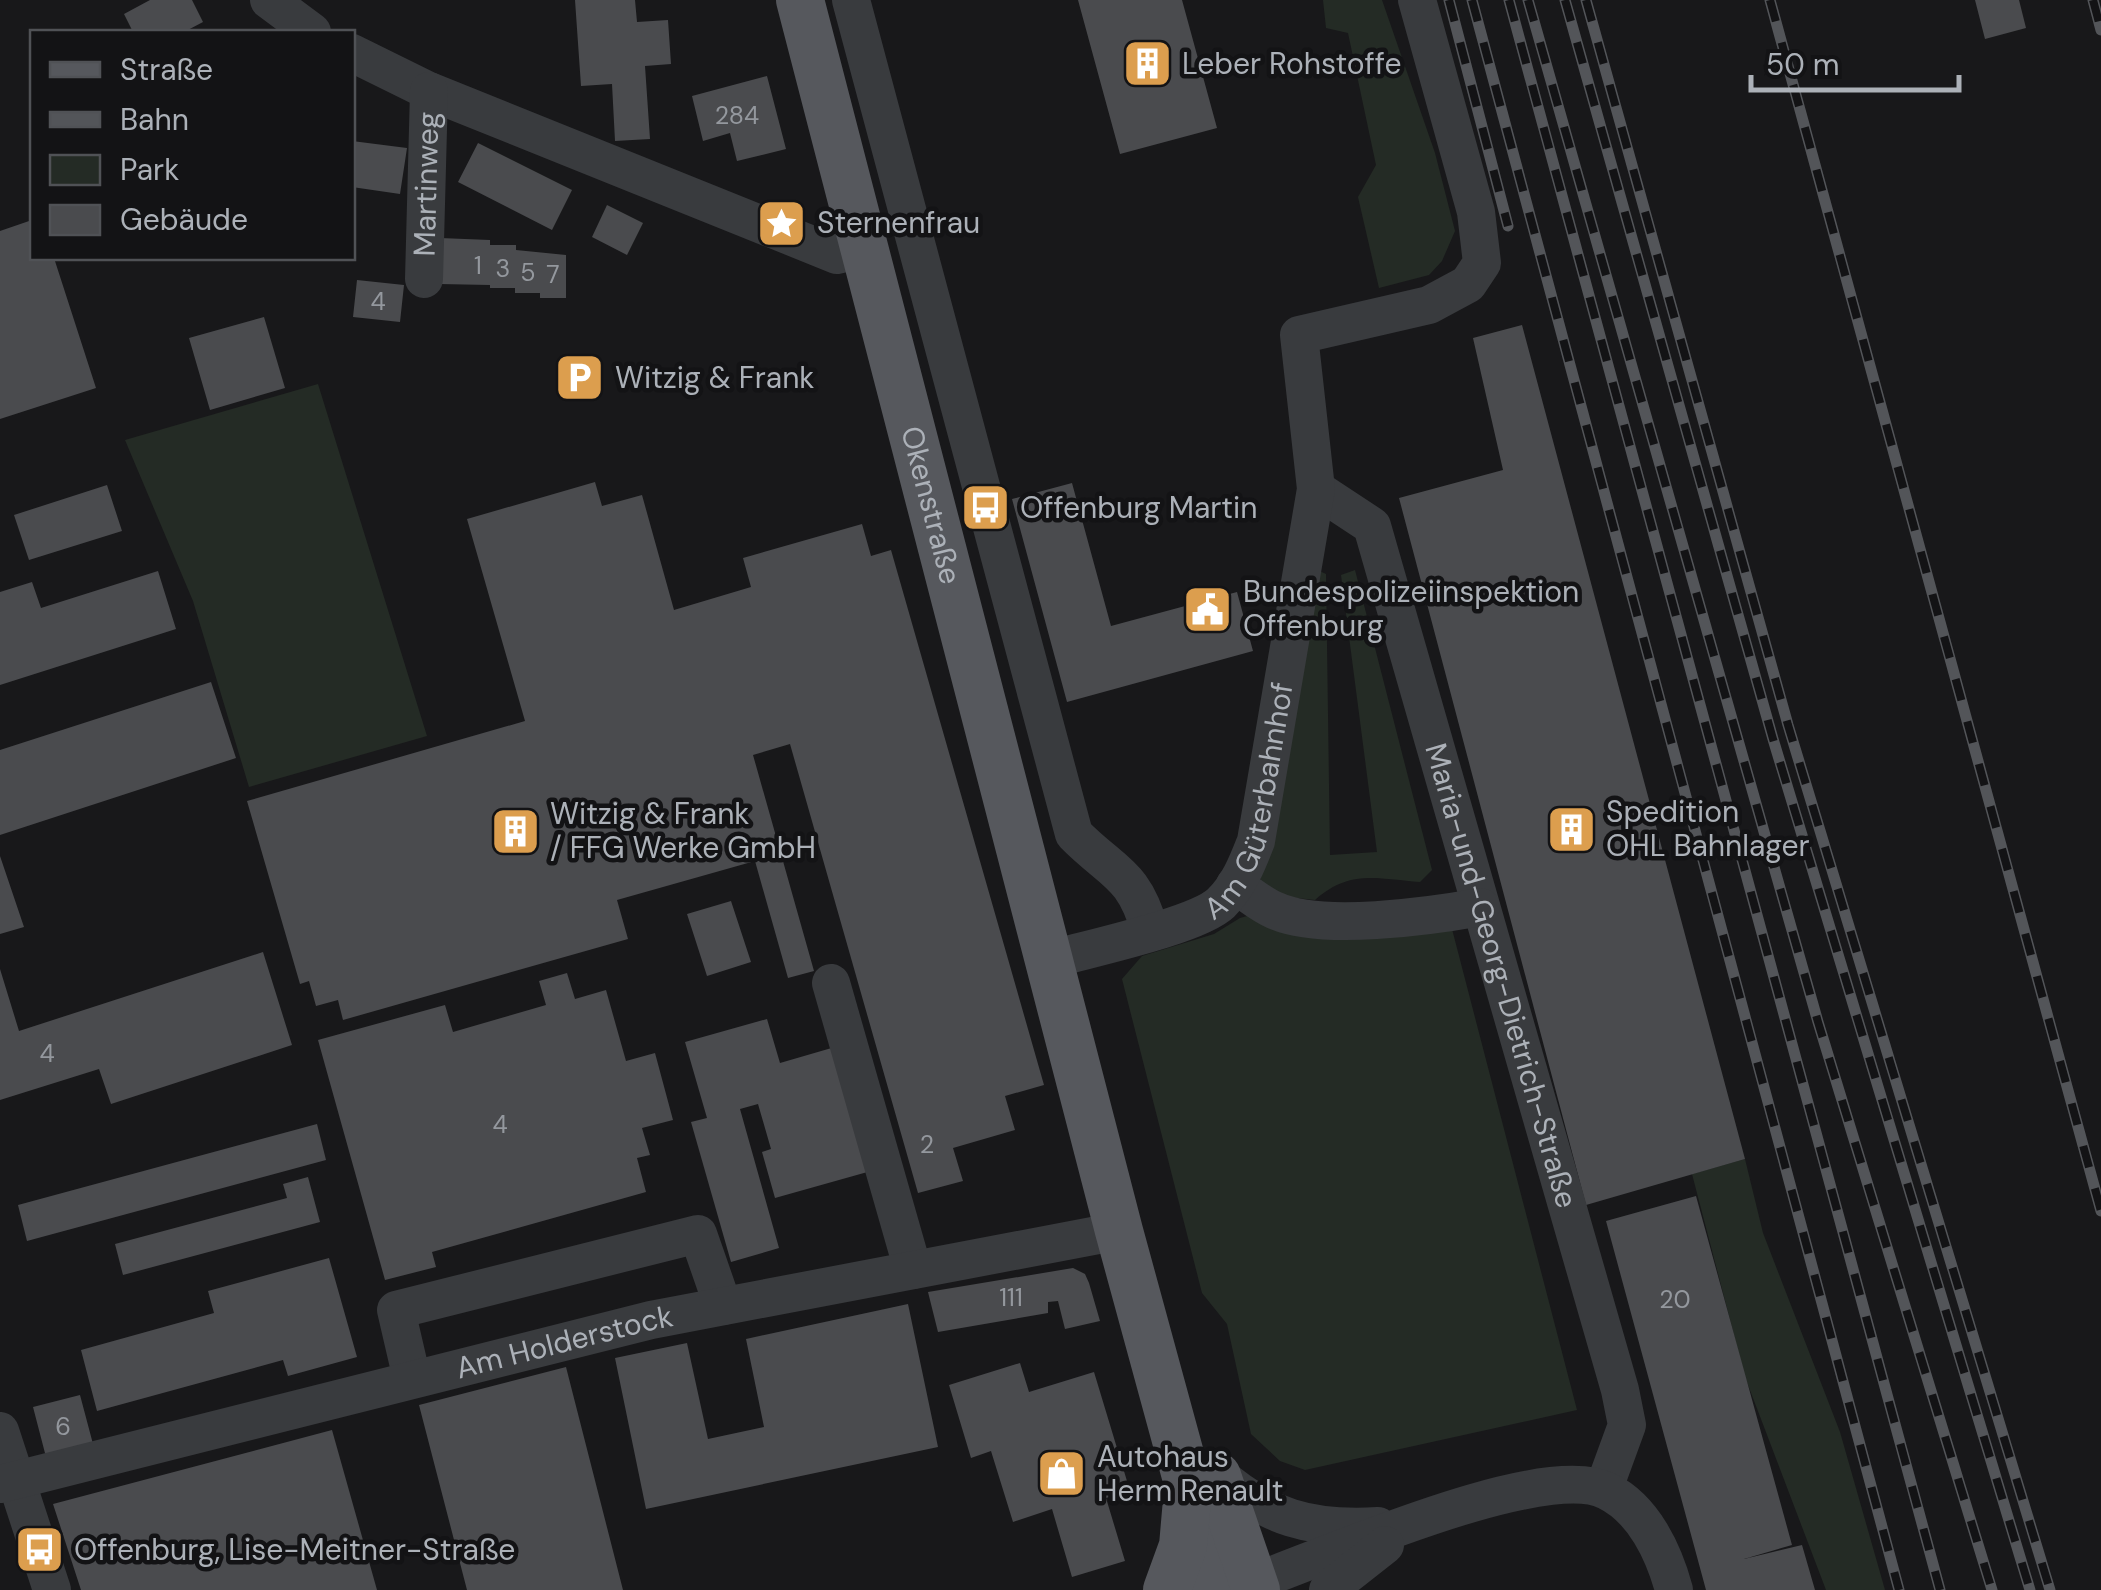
<svg xmlns="http://www.w3.org/2000/svg" width="2101" height="1590" viewBox="0 0 2101 1590" font-family="'DM Sans',sans-serif">
<style>
.green{fill:#242b25}
.building{fill:#4a4b4e}
.lines{fill:none;stroke-linecap:round;stroke-linejoin:round}
.minor{stroke:#393b3e;stroke-width:38}
.major{stroke:#56585d;stroke-width:48}
.rail-casing{stroke:#535559;stroke-width:11}
.rail{stroke:#131315;stroke-width:8;stroke-dasharray:22;stroke-linecap:butt}
.labels{text-anchor:middle;stroke-width:9;stroke-linejoin:round;paint-order:stroke}
.number-label{font-size:25px;fill:#94989e}
.poi-label{font-size:30px;fill:#acb1b8;stroke:#131315;text-anchor:start}
.street-label{font-size:30px;fill:#acb1b8;stroke:#131315}
</style>
<rect width="100%" height="100%" fill="#18181a"/>
<path class="green" d="M1323,0H1382L1435,153L1455,231L1442,261L1429,275L1379,288L1358,197L1376,165L1348,33L1326,28Z
M318,384L427,736L249,787L193,601L125,440Z
M1311,567L1326,574L1330,855L1377,852L1341,575L1355,570L1432,870L1420,882C1377,879 1350,869 1315,900L1270,895L1260,884Z
M1258,913L1452,929L1577,1410L1305,1470L1280,1461L1251,1434L1227,1324L1202,1293L1122,979L1142,956L1214,934L1240,918Z
M1745,1159L1763,1233L1840,1432L1885,1590H1826L1745,1377L1692,1174Z"/>
<path class="building" d="M150,0H192L203,22L184,32H133L124,14Z
M575,0H635L637,22L668,20L671,64L645,66L650,139L615,141L612,84L581,86Z
M1078,0H1182L1217,128L1120,154Z
M1975,0H2019L2026,28L1985,39Z
M767,76L786,149L737,161L730,133L703,141L692,96Z
M352,141L407,148L400,194L352,187Z
M478,143L572,190L552,230L458,182Z
M607,205L643,223L627,255L592,237Z
M32,220V258H54L96,388L0,419V231Z
M440,238L490,240V245H516V250L566,255V298H540V293H515V288H490V285L439,284Z
M357,280L404,285L400,322L353,317Z
M264,317L285,388L210,410L189,338Z
M1522,325L1745,1159L1586,1205L1399,498L1503,470L1473,338Z
M595,482L602,506L642,495L674,610L751,587L743,558L862,524L871,556L891,550L1044,1085L1005,1096L1015,1130L953,1148L963,1181L918,1193L790,744L753,755L814,971L788,978L755,861L617,900L628,939L343,1020L338,1000L316,1006L309,981L300,984L247,801L525,721L467,519Z
M1072,483L1111,626L1237,592L1253,651L1067,702L1012,499Z
M107,485L122,531L29,560L14,515Z
M158,571L176,629L0,685V592L32,582L41,608Z
M211,682L236,758L0,835V750Z
M0,856L24,927L0,934Z
M731,901L751,962L707,976L687,914Z
M263,952L292,1045L111,1104L99,1069L0,1100V969L19,1031Z
M567,973L575,999L606,990L626,1061L655,1053L673,1120L642,1128L650,1155L637,1158L646,1192L432,1252L436,1267L385,1280L318,1040L445,1005L453,1032L546,1005L539,981Z
M767,1019L780,1063L835,1047L871,1171L775,1198L762,1152L771,1149L758,1104L740,1109L779,1248L731,1262L691,1122L707,1118L685,1042Z
M317,1124L326,1160L27,1241L18,1205Z
M308,1177L320,1222L123,1275L115,1244L287,1198L283,1184Z
M1696,1196L1792,1545L1744,1559L1802,1545L1815,1590H1706L1606,1221Z
M329,1258L357,1357L288,1376L283,1360L97,1411L81,1350L214,1313L208,1291Z
M1073,1268L1085,1274L1089,1283L1100,1321L1065,1329L1058,1301L1048,1302V1313L938,1332L928,1292Z
M908,1304L938,1447L646,1509L615,1358L687,1343L708,1439L764,1427L746,1339Z
M1020,1363L1029,1392L1094,1372L1130,1491L1106,1498L1125,1561L1072,1577L1052,1509L1013,1522L991,1451L971,1458L949,1385Z
M566,1367L623,1590H467L419,1405Z
M80,1395L93,1444L46,1457L33,1407Z
M332,1430L377,1590H81L53,1504Z"/>
<g class="lines">
<g class="minor">
<path d="M269,0L312,32"/>
<path d="M851,0L1074,834C1112,873 1134,872 1150,931"/>
<path d="M352,53L429,91L837,255L863,249"/>
<path id="s1" d="M424,279L429,91"/>
<path id="s2" d="M1316,489L1372,526L1378,547L1620,1390L1627,1425L1604,1488"/>
<path d="M1235,885C1248,893 1260,904 1274,910C1320,932 1431,916 1481,907"/>
<path id="s3" d="M1049,960C1087,949 1197,926 1221,903C1239,885 1247,864 1256,841L1316,489L1299,335L1429,305L1468,284L1482,263L1476,212L1417,0"/>
<path d="M831,983L913,1270"/>
<path d="M412,1379L396,1310L698,1234L723,1306"/>
<path d="M0,1431L52,1590"/>
<path d="M1215,1472C1268,1518 1310,1530 1378,1526"/>
<path id="s4" d="M0,1484L651,1320L1119,1231"/>
<path d="M1254,1582C1325,1557 1544,1459 1607,1491C1644,1509 1664,1553 1674,1590"/>
<path d="M1328,1590L1385,1545"/>
</g>
<g class="major">
<path id="s5" d="M800,0L1119,1231L1217,1590"/>
<path d="M1217,1476L1256,1590"/>
<path d="M1167,1590L1183,1546L1187,1500"/>
</g>
<defs>
<path id="rail" d="M1449,0L1508,226
M1472,0L1899,1590
M1509,0L1940,1590
M1528,0L1818,1022L1992,1590
M1565,0L1773,739L2030,1590
M1586,0L1788,725L2050,1590
M1770,0L2101,1211
M2093,0L2101,30"/>
</defs>
<use href="#rail" class="rail-casing"/>
<use href="#rail" class="rail"/>
</g>
<defs>
<symbol id="building-square" viewBox="-11 -11 22 22"><rect x="-9" y="-9" width="18" height="18" rx="4" fill="#dc9e4e" stroke="#131315"/><path d="M-4-6H4V6H1V3H-1V6H-4ZM-2.5-4.3h1.7v1.8h-1.7ZM.8-4.3h1.7v1.8H.8ZM-2.5-1h1.7V.8h-1.7ZM.8-1h1.7V.8H.8Z" fill="#fff"/></symbol>
<symbol id="sight-square" viewBox="-11 -11 22 22"><rect x="-9" y="-9" width="18" height="18" rx="4" fill="#dc9e4e" stroke="#131315"/><path d="M0-6L1.8-2.2L6-1.7L2.9 1.2L3.7 5.4L0 3.3L-3.7 5.4L-2.9 1.2L-6-1.7L-1.8-2.2Z" fill="#fff"/></symbol>
<symbol id="parking-square" viewBox="-11 -11 22 22"><rect x="-9" y="-9" width="18" height="18" rx="4" fill="#dc9e4e" stroke="#131315"/><path d="M-3.5-5.5H1a3.5 3.5 0 0 1 0 7H-1V5.5H-3.5ZM-1-3.4V-.6H.8a1.4 1.4 0 0 0 0-2.8Z" fill="#fff"/></symbol>
<symbol id="bus-square" viewBox="-11 -11 22 22"><rect x="-9" y="-9" width="18" height="18" rx="4" fill="#dc9e4e" stroke="#131315"/><path d="M-5-6H5V4H4V6H2V4H-2V6H-4V4H-5ZM-3.5-4V0h7V-4ZM-3.5 1.2v1.5H-2V1.2ZM2 1.2v1.5H3.5V1.2Z" fill="#fff"/></symbol>
<symbol id="civic-square" viewBox="-11 -11 22 22"><rect x="-9" y="-9" width="18" height="18" rx="4" fill="#dc9e4e" stroke="#131315"/><path d="M-.6-6.5H3V-4.5H.6V-3L4-1V1h2V6H-6V1h2V-1L-.6-3ZM-1.2 2.5V6h2.4V2.5Z" fill="#fff"/></symbol>
<symbol id="shop-square" viewBox="-11 -11 22 22"><rect x="-9" y="-9" width="18" height="18" rx="4" fill="#dc9e4e" stroke="#131315"/><path d="M-5-2.5h2.3a2.7 3.5 0 0 1 5.4 0H5L5.5 6h-11ZM-1.5-2.5h3a1.5 2.3 0 0 0-3 0Z" fill="#fff"/></symbol>
</defs>
<g fill-rule="evenodd">
<use href="#building-square" x="1120" y="36" width="55" height="55"/>
<use href="#sight-square" x="754" y="196" width="55" height="55"/>
<use href="#parking-square" x="552" y="350" width="55" height="55"/>
<use href="#bus-square" x="958" y="480" width="55" height="55"/>
<use href="#civic-square" x="1180" y="582" width="55" height="55"/>
<use href="#building-square" x="1544" y="802" width="55" height="55"/>
<use href="#building-square" x="488" y="804" width="55" height="55"/>
<use href="#shop-square" x="1034" y="1446" width="55" height="55"/>
<use href="#bus-square" x="12" y="1522" width="55" height="55"/>
</g>
<g class="labels">
<g class="number-label">
<text x="737" y="124">284</text>
<text x="478" y="274">1</text>
<text x="503" y="277">3</text>
<text x="528" y="281">5</text>
<text x="553" y="283">7</text>
<text x="378" y="310">4</text>
<text x="47" y="1062">4</text>
<text x="500" y="1133">4</text>
<text x="927" y="1153">2</text>
<text x="1011" y="1306">111</text>
<text x="1675" y="1308">20</text>
<text x="63" y="1435">6</text>
</g>
<g class="poi-label">
<text x="1182" y="74">Leber Rohstoffe</text>
<text x="817" y="233">Sternenfrau</text>
<text x="615" y="388">Witzig &amp; Frank</text>
<text x="1020" y="518">Offenburg Martin</text>
<text x="1243" y="602">Bundespolizeiinspektion<tspan x="1243" dy="34">Offenburg</tspan></text>
<text x="1606" y="822">Spedition<tspan x="1606" dy="34">OHL Bahnlager</tspan></text>
<text x="550" y="824">Witzig &amp; Frank<tspan x="550" dy="34">/ FFG Werke GmbH</tspan></text>
<text x="1097" y="1467">Autohaus<tspan x="1097" dy="34">Herm Renault</tspan></text>
<text x="74" y="1560">Offenburg, Lise-Meitner-Straße</text>
</g>
<g class="street-label">
<text dy="10" stroke="none"><textPath href="#s1" startOffset="95">Martinweg</textPath></text>
<text dy="10" stroke="none"><textPath href="#s5" startOffset="522">Okenstraße</textPath></text>
<text dy="10" stroke="none"><textPath href="#s3" startOffset="290">Am Güterbahnhof</textPath></text>
<text dy="10" stroke="none"><textPath href="#s2" startOffset="535">Maria-und-Georg-Dietrich-Straße</textPath></text>
<text dy="10" stroke="none"><textPath href="#s4" startOffset="582">Am Holderstock</textPath></text>
</g>
</g>
<rect x="30" y="30" width="325" height="230" fill="#131315" stroke="#505256" stroke-width="2.5"/>
<rect x="50" y="62" width="50" height="15" fill="#56585d" stroke="#505256" stroke-width="2.5"/>
<text x="120" y="80" font-size="30" fill="#acb1b8">Straße</text>
<rect x="50" y="112" width="50" height="15" fill="#535559" stroke="#505256" stroke-width="2.5"/>
<text x="120" y="130" font-size="30" fill="#acb1b8">Bahn</text>
<rect x="50" y="155" width="50" height="30" fill="#242b25" stroke="#505256" stroke-width="2.5"/>
<text x="120" y="180" font-size="30" fill="#acb1b8">Park</text>
<rect x="50" y="205" width="50" height="30" fill="#4a4b4e" stroke="#505256" stroke-width="2.5"/>
<text x="120" y="230" font-size="30" fill="#acb1b8">Gebäude</text>
<path d="M1751 75v15h208v-15" fill="none" stroke="#acb1b8" stroke-width="5"/>
<text x="1766" y="75" font-size="30" fill="#acb1b8" stroke="#131315" stroke-width="8" paint-order="stroke">50 m</text>
</svg>
